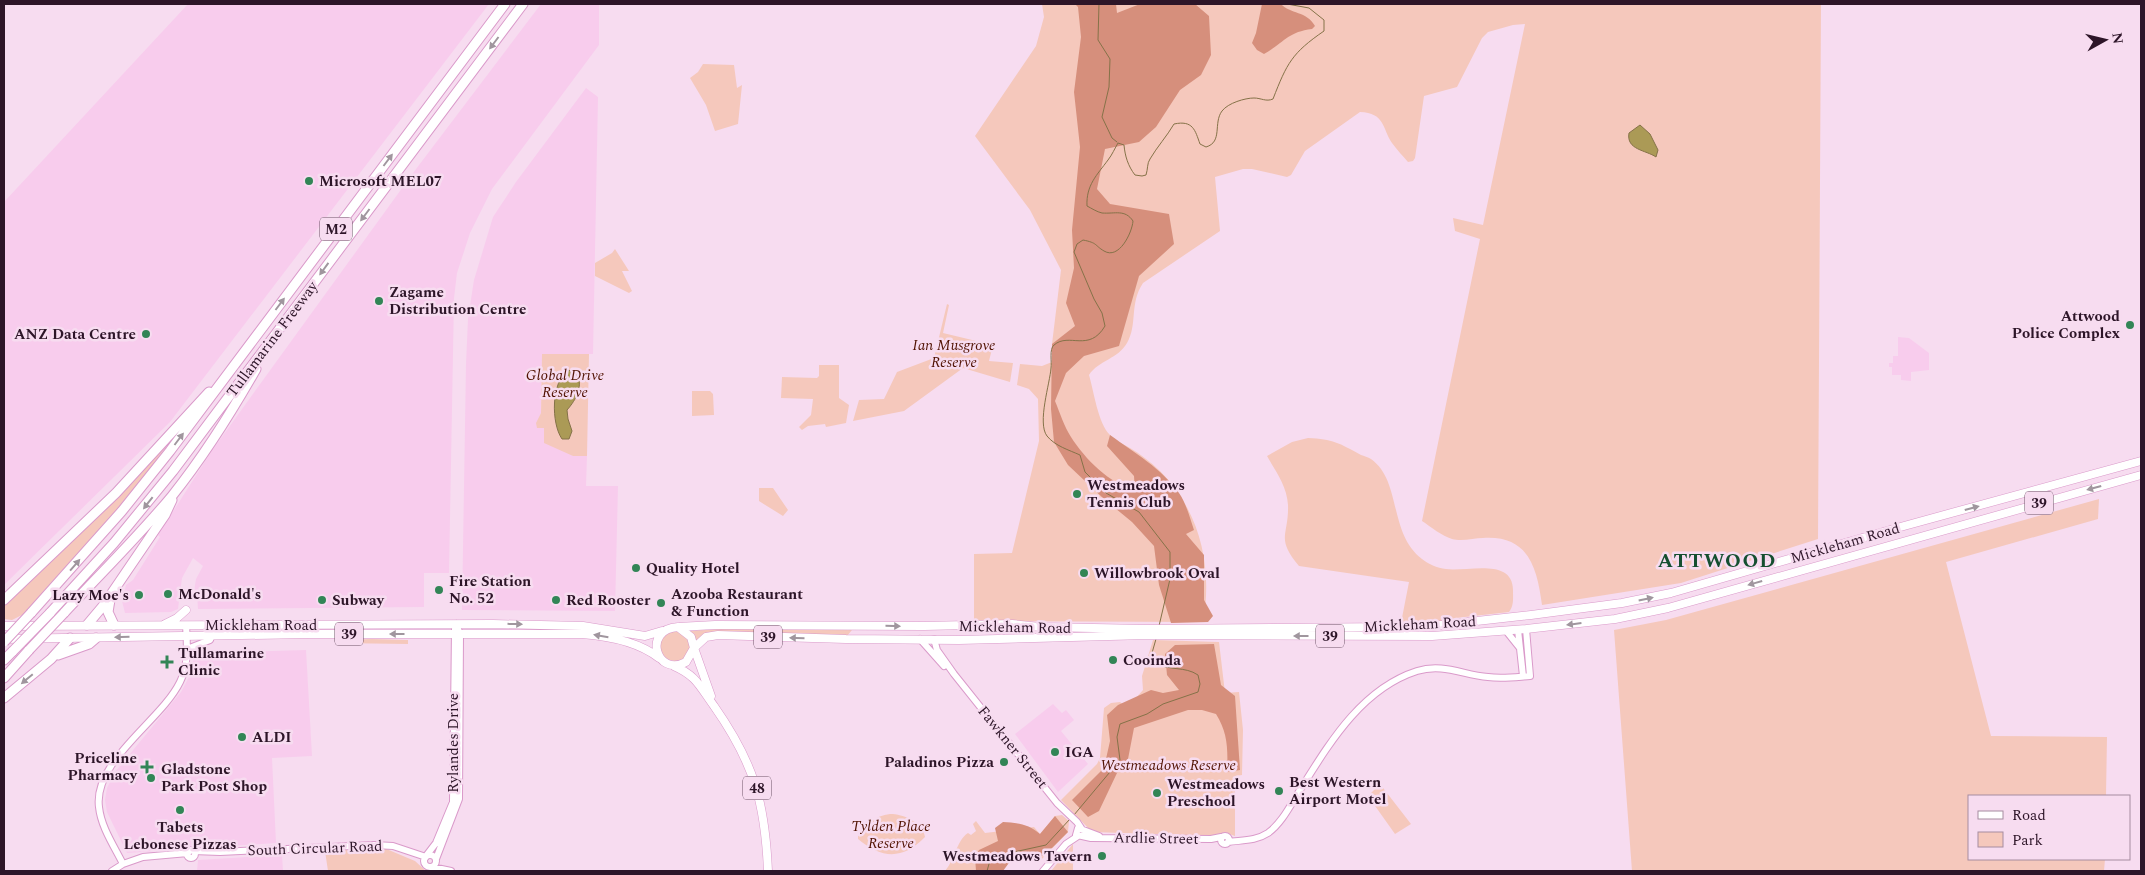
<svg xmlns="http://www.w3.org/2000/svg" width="2145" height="875" viewBox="0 0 2145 875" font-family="Spectral,serif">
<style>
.built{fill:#f8cced}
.green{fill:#f5c8bc}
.forest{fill:#d68f7c}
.water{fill:#ab9a56;stroke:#857248}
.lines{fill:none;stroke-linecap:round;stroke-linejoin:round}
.stream{stroke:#857248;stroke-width:1}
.minor-casing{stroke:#da9aca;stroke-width:8}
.major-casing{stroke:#da9aca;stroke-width:9}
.highway-casing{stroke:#da9aca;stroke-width:11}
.minor{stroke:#fff;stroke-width:6}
.major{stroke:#fff;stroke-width:8}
.highway{stroke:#fff;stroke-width:9}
.highway-bridge-casing{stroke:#da9aca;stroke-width:11;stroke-linecap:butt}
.highway-bridge{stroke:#fff;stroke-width:9}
.oneway{fill:#a0969e}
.poi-dot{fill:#328556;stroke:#f7dcf0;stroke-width:2}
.labels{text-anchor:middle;stroke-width:5;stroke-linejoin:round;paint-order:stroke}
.shield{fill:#f7dcf0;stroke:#6a5164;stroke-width:1}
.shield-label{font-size:14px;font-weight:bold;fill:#2d1528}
.poi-label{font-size:15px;font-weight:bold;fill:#2d1528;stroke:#f7dcf0;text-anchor:start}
.street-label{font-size:15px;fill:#2d1528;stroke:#f7dcf0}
.park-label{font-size:15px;font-style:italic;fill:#511202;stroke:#f7dcf0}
.district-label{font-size:20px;font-weight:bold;letter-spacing:1px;fill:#154f30;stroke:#f7dcf0}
</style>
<rect width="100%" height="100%" fill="#f7dcf0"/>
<path class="built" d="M188,4H489L170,422L4,585V202Z
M541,4H599V45L492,189L470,233L457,273L454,298L449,573H424V607L198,609L197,593L194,591L196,579L203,566L193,558L182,578L178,609L171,612L125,613L122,601L126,585L133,580L160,537L158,535L211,452L413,173Z
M586,88L598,97L593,354H542L541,413L539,418L544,428L573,456H587L586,486H618L615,611L462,610L466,364L468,319L474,280L493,217L516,182Z
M1898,337L1909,338L1929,353V370L1911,372V381L1901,380V375H1892V367H1889V363H1893V356H1898Z
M306,650L312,756L272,758L276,843L127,853L107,812L105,800L107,788L115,772L181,692L189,677L195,653Z
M1053,704L1062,713L1066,710L1074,720L1061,731L1088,764L1058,792L1015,734Z
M282,855L283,871H197L198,860Z"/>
<path class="green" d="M1042,4H1821L1818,539L1681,583L1542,605C1537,568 1529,535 1483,538C1474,538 1462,542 1452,539C1442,536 1431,527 1422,521L1480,239L1455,231L1453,218L1483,225L1525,24L1513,25L1488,32L1482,38L1457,87L1424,96L1415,158L1413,161L1408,162C1403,156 1397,150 1392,143C1382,128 1385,113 1360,112L1305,151L1291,175L1287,177L1252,169H1243L1215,177L1220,231L1143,283C1129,304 1138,324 1127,343C1118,359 1099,360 1089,375C1094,392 1098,423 1110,435C1115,440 1123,444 1130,448C1140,454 1151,462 1160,471C1200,511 1213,567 1203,622L974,621V554L1012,553L1039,441L1038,399L1029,389L1017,385L1020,364L1042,366L1052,362V344L1061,270L1030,210L975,136L1036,46L1044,17Z
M703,64L734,65L737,88L742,85L738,124L715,131L706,105L690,78L698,72Z
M615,249L629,271H622L632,291L629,293L595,276V263L612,253Z
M947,304L949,305L943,333L993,345L989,361L1013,363L1010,382L963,368L904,411L853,421L859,400L884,399L897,372L934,358Z
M542,354H589L587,456H573L544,443V428H537L536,423L541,413Z
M819,365H839V398L849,405L846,423L826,427L825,424L808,426L802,430L799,427L811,415L813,399L781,398L782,377L817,378L819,376Z
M692,391H710L713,394L714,415L692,416Z
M179,430L124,502L28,612L12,620L4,619V604L95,519L142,472Z
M1308,438C1333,439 1339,443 1361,455C1364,456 1368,457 1371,459C1402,481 1388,533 1422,559C1428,564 1437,568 1446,569C1466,572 1513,557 1513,590C1513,598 1514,606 1509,612L1456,618L1434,623H1401L1409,582L1299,566C1275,537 1289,536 1288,505C1287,486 1276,472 1267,456L1292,442Z
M759,488H773L788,510L783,516L759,501Z
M2099,499L2098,519L1946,562L1991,736L2107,737L2106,796H1969V859H2105L2104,871H1632L1614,630L1666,620Z
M735,628L852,629V630L847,636L725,633L696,642L690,631Z
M660 646a15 15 0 1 1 30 0a15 15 0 1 1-30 0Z
M372,639L408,640V644L335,643L342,640Z
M1153,640L1219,642L1225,693L1239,692L1243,730L1242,775L1235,776V836L1226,833L1218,836L1092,832L1061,800L1097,764L1100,758L1104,708L1111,703L1120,702L1127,708L1143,690L1142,676Z
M1380,784L1411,824L1395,834L1368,796Z
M890,814C903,814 923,822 925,837C903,860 882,859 858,839V836C866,824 875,816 890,814Z
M1062,815L1069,821L1068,832L1039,862C1027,853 1015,853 1002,861L1003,871H945C955,860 956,841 968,833L971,835L976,831L973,824L976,821L985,833L1034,827L1040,834L1055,816Z
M1073,844V871H1051Z
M384,848L415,861L426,871H429H328L325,851Z"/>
<path class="forest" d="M1075,4H1116L1117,13L1140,4H1195L1209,16L1211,55L1201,75L1180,90L1156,127L1139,142L1105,149L1097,189L1110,204L1169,214L1174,244L1139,276L1119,346L1084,356L1066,373L1055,401C1060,413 1064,426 1071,437C1085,459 1109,483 1135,491L1134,476L1107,446L1110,435C1135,453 1161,468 1179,493C1186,503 1190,518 1194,530L1186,534L1204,555V600L1213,616L1208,622L1171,623L1159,585L1154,546L1132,522L1104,499L1068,465L1054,442L1051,409L1052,344L1075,326L1066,303L1074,268L1072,230L1080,147L1074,92L1081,37L1078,7Z
M1262,4H1281C1290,14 1307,11 1315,26L1312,29C1287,32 1284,43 1264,54L1257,50L1252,43L1256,33Z
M1214,644L1221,685L1235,696L1240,770L1227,772C1228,750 1228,733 1216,714L1202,710H1188L1134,728L1128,759L1117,773L1099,811L1088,817L1072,800L1104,768L1110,741L1107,715L1118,705L1151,690L1163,693L1179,690L1167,675L1165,654L1175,645Z
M1055,816L1068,832L1044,856H1014L1003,871H976L975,857L979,850L998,841L995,828L1003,822C1018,823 1029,824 1040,834Z"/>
<path class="water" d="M1640,125L1650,134L1658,150L1656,157C1646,150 1626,150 1629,133Z
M568,370L575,372C585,384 576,400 567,410L568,419L572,431L569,439H562C551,423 551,382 568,370Z"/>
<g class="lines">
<path class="stream" d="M1099,4L1098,40L1110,59L1109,87L1102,117L1112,138L1117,142
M1159,626L1170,579V552L1139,512L1106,493L1085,472L1080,455C1069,450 1055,446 1047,436C1037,423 1050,383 1051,368C1052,362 1049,349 1054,345C1069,332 1089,353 1105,326L1102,313L1094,299L1074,252L1077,244L1083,240C1098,243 1094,245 1104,251C1119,260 1132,233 1133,221C1125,209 1115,214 1102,213C1097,212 1091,208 1087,206C1086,185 1097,175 1108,160C1112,155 1115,148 1118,143L1124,145C1125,156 1128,166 1135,175L1142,176L1146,175C1148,169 1147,163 1150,159C1157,147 1167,136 1174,124C1193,120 1195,130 1200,144L1206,147C1223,142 1213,123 1222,111C1228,103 1245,98 1254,98C1261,98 1266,102 1273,99C1287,63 1292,53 1324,31V20L1309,8L1287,4
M1074,815L1120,760L1117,737L1120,724L1147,714L1163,704L1198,692L1200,684L1198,675C1185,666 1169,671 1155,663L1152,653L1156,639
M987,871L991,857L1046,845L1070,819"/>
<defs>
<path id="minor" d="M1518,630L1523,676
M1507,632L1519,647
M920,639L944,666
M934,639L937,650L954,674L1057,803L1077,822L1081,828
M187,649L210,640L212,635
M1221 840a4 4 0 1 1 8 0a4 4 0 1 1-8 0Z
M1082,836L1091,838L1211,839L1221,837
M1082,836L1076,835L1078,828L1099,836
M1228,842C1242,840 1256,841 1268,833C1282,823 1291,804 1300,790C1329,744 1361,689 1417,671C1443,663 1463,675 1488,677C1502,679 1516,677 1530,676L1526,629
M187 854a4 4 0 1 1 8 0a4 4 0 1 1-8 0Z
M193,851L220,852L374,845L393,846L426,857
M424 861a6 6 0 1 1 12 0a6 6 0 1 1-12 0Z
M426,856L436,843L453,802L455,629
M436,859L459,799L460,634L456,624
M123,864C114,846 101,827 99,807C93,761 161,721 180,682C189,664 187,644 186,625
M432,867L451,871
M112,871L123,864L143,857L188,853
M1043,871L1066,844L1078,836"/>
<path id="major" d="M165,624L177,618L186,610
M4,626L493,624L583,626L645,636L662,631
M678,627L691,637L694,648L686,662C656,678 642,629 678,627L715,625H717L924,626L1012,624L1040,627L1147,629L1396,627L1432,626L1531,615L1622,603L1671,593L1904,526L2141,461
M4,639L309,634H582C608,636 639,642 659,658
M694,648L706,637L718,635L846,639L959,640L1147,635L1432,636L1526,629L1615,619L1668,608L2141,475
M694,648L711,696
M674,666C697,676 700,687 714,706C754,763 765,802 768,871"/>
<path id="highway" d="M4,600L116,493L209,392
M110,600L108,612L114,625
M31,613L122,511L170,451L505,4
M50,613L114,543L173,471L523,4
M64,613C100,574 138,537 172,496C204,456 231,413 256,369
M87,625L103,606L165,515L172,500
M58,655L89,644L96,638
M4,660L13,651
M4,678L29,650
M4,698L51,659L70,638"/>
</defs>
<use href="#minor" class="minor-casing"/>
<use href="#major" class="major-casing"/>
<use href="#highway" class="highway-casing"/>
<use href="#minor" class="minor"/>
<use href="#major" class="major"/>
<use href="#highway" class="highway"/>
<defs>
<path id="highway-bridge" d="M4,642L31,613
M29,650L64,613
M13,651L50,613"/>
</defs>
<use href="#highway-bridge" class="highway-bridge-casing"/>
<use href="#highway-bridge" class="highway-bridge"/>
</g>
<defs><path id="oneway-solid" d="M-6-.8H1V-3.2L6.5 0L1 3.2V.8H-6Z" transform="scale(1.25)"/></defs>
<g class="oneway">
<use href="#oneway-solid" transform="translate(494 43) rotate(127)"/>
<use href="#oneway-solid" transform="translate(388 160) rotate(-53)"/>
<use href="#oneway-solid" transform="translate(365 215) rotate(127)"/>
<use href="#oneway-solid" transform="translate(324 269) rotate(126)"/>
<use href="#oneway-solid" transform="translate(280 304) rotate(-53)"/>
<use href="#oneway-solid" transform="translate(179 439) rotate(-53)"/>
<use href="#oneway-solid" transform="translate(2094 488) rotate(165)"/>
<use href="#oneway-solid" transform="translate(148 503) rotate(128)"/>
<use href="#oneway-solid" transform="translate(1972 508) rotate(-15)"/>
<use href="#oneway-solid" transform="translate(75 565) rotate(-49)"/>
<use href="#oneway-solid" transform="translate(1755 583) rotate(164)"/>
<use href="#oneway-solid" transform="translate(1646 599) rotate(-12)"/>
<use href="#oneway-solid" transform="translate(515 624) rotate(1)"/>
<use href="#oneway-solid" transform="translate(1574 624) rotate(173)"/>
<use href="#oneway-solid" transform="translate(893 626) rotate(1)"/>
<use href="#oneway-solid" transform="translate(397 634) rotate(-180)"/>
<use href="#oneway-solid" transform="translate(601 636) rotate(-170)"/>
<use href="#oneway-solid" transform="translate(1301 636) rotate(-180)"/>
<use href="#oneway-solid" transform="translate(122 637) rotate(179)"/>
<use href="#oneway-solid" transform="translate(797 638) rotate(-179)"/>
<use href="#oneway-solid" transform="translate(27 679) rotate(140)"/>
</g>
<g class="poi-dot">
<circle cx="309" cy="181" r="5"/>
<circle cx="379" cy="301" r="5"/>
<circle cx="2130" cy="325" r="5"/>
<circle cx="146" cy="334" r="5"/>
<circle cx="1077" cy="494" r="5"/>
<circle cx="636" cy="568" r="5"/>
<circle cx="1084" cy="573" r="5"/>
<circle cx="439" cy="590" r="5"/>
<circle cx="168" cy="594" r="5"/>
<circle cx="139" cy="595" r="5"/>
<circle cx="322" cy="600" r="5"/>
<circle cx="556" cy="600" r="5"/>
<circle cx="661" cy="603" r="5"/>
<circle cx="1113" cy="660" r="5"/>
<path d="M164.5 654.5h5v5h5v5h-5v5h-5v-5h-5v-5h5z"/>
<circle cx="242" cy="737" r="5"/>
<circle cx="1055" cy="752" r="5"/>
<circle cx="1004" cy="762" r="5"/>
<path d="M144.5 759.5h5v5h5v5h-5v5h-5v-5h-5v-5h5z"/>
<circle cx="151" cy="778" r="5"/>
<circle cx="1279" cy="791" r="5"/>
<circle cx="1157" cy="793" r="5"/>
<circle cx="180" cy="810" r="5"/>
<circle cx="1102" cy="856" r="5"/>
</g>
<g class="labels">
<g class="shield">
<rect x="320" y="217.5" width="32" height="23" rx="4"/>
<rect x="2025" y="491.5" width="28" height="23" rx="4"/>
<rect x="335" y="622.5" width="28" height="23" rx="4"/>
<rect x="1316" y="624.5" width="28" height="23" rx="4"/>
<rect x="754" y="625.5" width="28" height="23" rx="4"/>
<rect x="743" y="776.5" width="28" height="23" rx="4"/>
</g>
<g class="shield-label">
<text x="336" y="234">M2</text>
<text x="2039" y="508">39</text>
<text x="349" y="639">39</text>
<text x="1330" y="641">39</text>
<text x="768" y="642">39</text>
<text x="757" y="793">48</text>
</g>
<g class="poi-label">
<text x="319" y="186">Microsoft MEL07</text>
<text x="389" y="297">Zagame<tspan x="389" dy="17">Distribution Centre</tspan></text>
<text x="2120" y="321" text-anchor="end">Attwood<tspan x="2120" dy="17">Police Complex</tspan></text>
<text x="136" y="339" text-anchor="end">ANZ Data Centre</text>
<text x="1087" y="490">Westmeadows<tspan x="1087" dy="17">Tennis Club</tspan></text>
<text x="646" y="573">Quality Hotel</text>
<text x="1094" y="578">Willowbrook Oval</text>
<text x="449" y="586">Fire Station<tspan x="449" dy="17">No. 52</tspan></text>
<text x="178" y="599">McDonald's</text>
<text x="671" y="599">Azooba Restaurant<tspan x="671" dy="17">&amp; Function</tspan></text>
<text x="129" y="600" text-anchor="end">Lazy Moe's</text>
<text x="332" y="605">Subway</text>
<text x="566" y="605">Red Rooster</text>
<text x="178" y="658">Tullamarine<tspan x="178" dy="17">Clinic</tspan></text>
<text x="1123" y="665">Cooinda</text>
<text x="252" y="742">ALDI</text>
<text x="1065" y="757">IGA</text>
<text x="137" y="763" text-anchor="end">Priceline<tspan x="137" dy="17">Pharmacy</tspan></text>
<text x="994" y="767" text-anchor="end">Paladinos Pizza</text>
<text x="161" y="774">Gladstone<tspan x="161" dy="17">Park Post Shop</tspan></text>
<text x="1289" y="787">Best Western<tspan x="1289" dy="17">Airport Motel</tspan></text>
<text x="1167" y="789">Westmeadows<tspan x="1167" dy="17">Preschool</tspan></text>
<text x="180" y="832" text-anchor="middle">Tabets<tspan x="180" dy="17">Lebonese Pizzas</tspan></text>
<text x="1092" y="861" text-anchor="end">Westmeadows Tavern</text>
</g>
<g class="street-label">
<text transform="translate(272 339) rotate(-53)" y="5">Tullamarine Freeway</text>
<text transform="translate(1845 543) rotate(-16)" y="5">Mickleham Road</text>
<text transform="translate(1420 624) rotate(-3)" y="5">Mickleham Road</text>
<text x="261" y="630">Mickleham Road</text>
<text transform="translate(1015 627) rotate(1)" y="5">Mickleham Road</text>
<text transform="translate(453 743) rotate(-90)" y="5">Rylandes Drive</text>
<text transform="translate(1013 747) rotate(51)" y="5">Fawkner Street</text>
<text transform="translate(1156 838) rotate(1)" y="5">Ardlie Street</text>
<text transform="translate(315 848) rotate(-2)" y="5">South Circular Road</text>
</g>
<g class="park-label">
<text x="954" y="350">Ian Musgrove<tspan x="954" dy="17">Reserve</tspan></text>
<text x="565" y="380">Global Drive<tspan x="565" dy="17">Reserve</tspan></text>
<text x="1168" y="770">Westmeadows Reserve</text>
<text x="891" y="831">Tylden Place<tspan x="891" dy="17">Reserve</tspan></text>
</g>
<g class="district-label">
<text x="1717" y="567">ATTWOOD</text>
</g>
</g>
<rect width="2145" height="875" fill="none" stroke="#2d1528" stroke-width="10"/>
<rect x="1968" y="795" width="162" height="65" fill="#f7dcf0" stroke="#a68ca0"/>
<rect x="1978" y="811" width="25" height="8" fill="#ffffff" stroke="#a68ca0"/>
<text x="2012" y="820" font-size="15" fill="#2d1528">Road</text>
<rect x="1978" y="832" width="25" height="15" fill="#f5c8bc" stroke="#a68ca0"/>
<text x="2012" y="845" font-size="15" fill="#2d1528">Park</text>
<g transform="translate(2105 40) rotate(82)" stroke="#f7dcf0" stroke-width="4" paint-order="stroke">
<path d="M0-4L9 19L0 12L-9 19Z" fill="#2d1528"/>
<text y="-8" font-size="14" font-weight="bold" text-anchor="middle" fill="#2d1528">N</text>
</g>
</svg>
